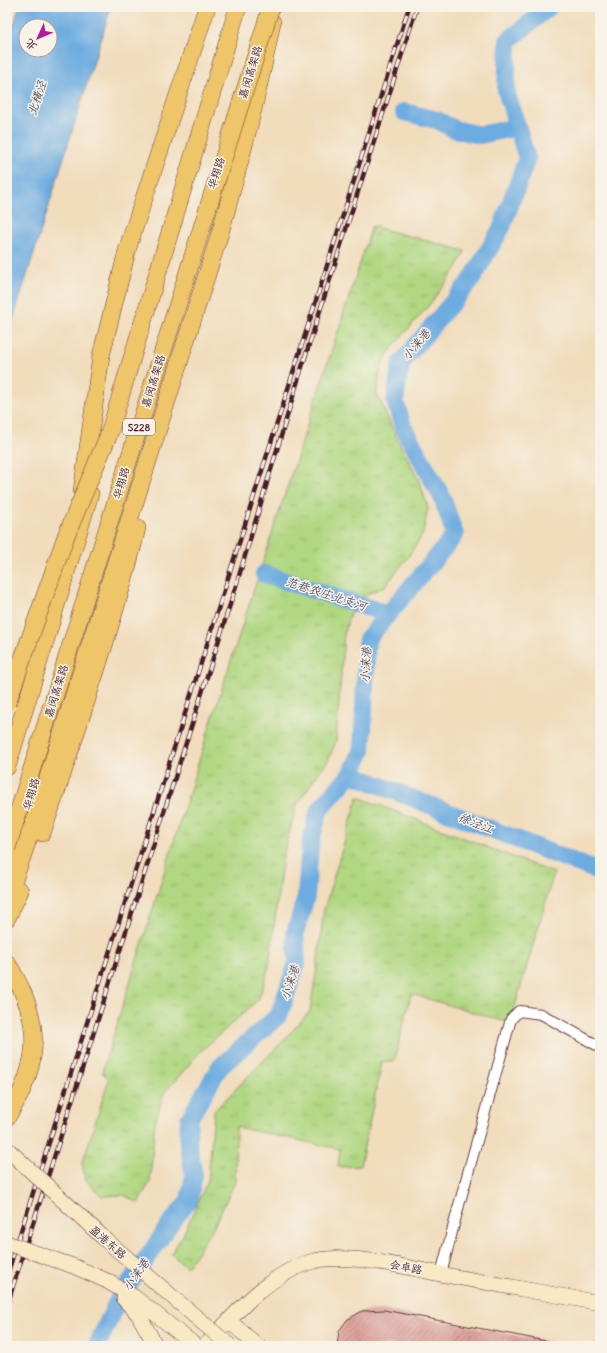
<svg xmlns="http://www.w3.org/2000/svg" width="607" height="1353" viewBox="0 0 607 1353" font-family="Delius,'LXGW WenKai TC',sans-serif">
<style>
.park{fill:url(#park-tufts);stroke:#7d7b56}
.water{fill:#6dace0;stroke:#5c6686;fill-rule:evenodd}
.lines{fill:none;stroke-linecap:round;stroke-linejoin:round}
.river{stroke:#6dace0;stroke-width:18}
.building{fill:url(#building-hatch)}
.minor-casing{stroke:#633b41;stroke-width:12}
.secondary-casing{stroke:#633b41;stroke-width:16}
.primary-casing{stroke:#633b41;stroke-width:18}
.trunk-casing{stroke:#633b41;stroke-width:18}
.minor{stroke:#fff;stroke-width:10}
.secondary{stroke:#f8e8c3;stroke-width:15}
.primary{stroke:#eec569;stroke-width:16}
.trunk{stroke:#eec569;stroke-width:17}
.rail-casing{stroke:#4a1f2b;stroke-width:4.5}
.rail{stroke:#f7f3e8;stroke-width:3;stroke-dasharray:9;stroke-linecap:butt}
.secondary-bridge-casing{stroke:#633b41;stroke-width:16;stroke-linecap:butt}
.trunk-bridge-casing{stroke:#633b41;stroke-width:18;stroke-linecap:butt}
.secondary-bridge{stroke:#f8e8c3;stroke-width:15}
.trunk-bridge{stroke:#eec569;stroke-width:17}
.labels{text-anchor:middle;stroke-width:3;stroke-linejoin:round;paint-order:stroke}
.shield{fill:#f7f3e8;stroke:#7e5f64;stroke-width:1}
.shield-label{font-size:10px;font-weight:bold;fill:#4a1f2b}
.street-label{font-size:11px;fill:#4a1f2b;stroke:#f7f3e8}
.water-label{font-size:12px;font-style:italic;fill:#56506a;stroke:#f7f3e8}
</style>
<defs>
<pattern id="park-tufts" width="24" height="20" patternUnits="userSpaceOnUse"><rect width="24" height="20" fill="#b0d781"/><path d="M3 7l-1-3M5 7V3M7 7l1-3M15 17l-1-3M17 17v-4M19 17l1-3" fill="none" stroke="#99b870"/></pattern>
<pattern id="building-hatch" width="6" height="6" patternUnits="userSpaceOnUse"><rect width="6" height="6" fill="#dda19b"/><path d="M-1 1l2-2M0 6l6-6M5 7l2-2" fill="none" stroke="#b5837f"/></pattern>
</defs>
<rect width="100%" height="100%" fill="#f7f3e8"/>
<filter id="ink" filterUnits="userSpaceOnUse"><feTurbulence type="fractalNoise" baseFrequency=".025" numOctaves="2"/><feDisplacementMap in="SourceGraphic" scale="8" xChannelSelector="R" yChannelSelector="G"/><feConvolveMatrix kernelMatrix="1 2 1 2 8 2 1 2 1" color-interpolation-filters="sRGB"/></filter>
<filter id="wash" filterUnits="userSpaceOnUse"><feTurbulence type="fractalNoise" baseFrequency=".012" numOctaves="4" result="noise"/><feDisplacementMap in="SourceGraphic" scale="16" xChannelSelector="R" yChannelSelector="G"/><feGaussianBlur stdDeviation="0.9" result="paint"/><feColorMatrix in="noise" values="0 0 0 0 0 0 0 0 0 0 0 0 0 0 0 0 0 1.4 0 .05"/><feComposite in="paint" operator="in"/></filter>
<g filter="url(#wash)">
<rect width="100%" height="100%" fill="#f1dcbc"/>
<path class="park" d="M372,226L465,251L456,269L429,305L392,348L381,365L377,394L395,434L420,483L428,508L423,534L408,557L385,586L363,596L350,614L344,634L336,741L328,761L314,779L297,805L283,855L269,966L259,999L201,1051L164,1093L155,1122L150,1182L138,1203L124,1195L102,1196L94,1189L86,1180L82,1164L109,1079L102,1072L213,716Z
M358,797L554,873L510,1023L411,994L394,1062H382L360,1166L338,1167L340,1149L236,1127L235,1182L212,1230L187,1267L171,1254L183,1235L208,1180L214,1111L284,1040L310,1011L316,974L324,909Z"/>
<path class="water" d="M19,7H111L7,339V50ZM26,26H50V50H26Z"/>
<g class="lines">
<path class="river" d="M404,112L437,120L454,129L480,135L517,127
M264,574L388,614
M351,774L600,872
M97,1346L117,1302L170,1224L189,1200L194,1175L188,1144L189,1119L219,1068L279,1015L297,963L295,933L306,897L310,845L319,810L351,774L362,751L367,639L455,535L442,497L403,427L395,401L401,363L472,279L502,227L527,158L506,90L508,41L549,7"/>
</g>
<g id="blocks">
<path class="building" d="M384,1310L551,1342V1346H337L339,1331L347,1320L362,1311Z"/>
</g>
</g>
<g filter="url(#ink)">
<use href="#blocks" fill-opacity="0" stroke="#633b41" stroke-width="1"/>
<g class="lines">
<defs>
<path id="minor" d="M441,1274L459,1205L511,1019L519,1011L541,1014L600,1047"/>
<path id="secondary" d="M107,1281L134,1297L196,1346
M124,1299L138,1314L156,1346
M229,1321L258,1346
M205,1346C235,1314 266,1276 310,1262C344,1251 410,1268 445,1275C497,1284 548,1294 600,1303"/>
<path id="primary" d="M7,876L20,832"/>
<path id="trunk" d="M82,491L101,356L128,247L207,7
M7,767L90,494
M42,833C61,780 78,727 95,674C110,626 126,578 137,528
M7,900L31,831L220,233C240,163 259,93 272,22
M7,918L20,891
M7,963C42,1018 43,1062 7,1117"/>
</defs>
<use href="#minor" class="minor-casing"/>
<use href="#secondary" class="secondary-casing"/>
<use href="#primary" class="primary-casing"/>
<use href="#trunk" class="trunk-casing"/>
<use href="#minor" class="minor"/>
<use href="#secondary" class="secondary"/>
<use href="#primary" class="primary"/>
<use href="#trunk" class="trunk"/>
<defs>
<path id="rail" d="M7,1275L409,7
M7,1305L235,589L301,370L417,7"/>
</defs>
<use href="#rail" class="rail-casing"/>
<use href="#rail" class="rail"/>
<defs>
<path id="secondary-bridge" d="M7,1149L107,1241L230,1346
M7,1243L73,1266L107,1281"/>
<path id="trunk-bridge" d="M7,703L66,536L109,434L238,7
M7,848L271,7"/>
</defs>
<use href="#secondary-bridge" class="secondary-bridge-casing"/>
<use href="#trunk-bridge" class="trunk-bridge-casing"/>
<use href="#secondary-bridge" class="secondary-bridge"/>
<use href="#trunk-bridge" class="trunk-bridge"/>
</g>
</g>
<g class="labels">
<rect class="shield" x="123" y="419" width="32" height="16" rx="3"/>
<g class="shield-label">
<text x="139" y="431">S228</text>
</g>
<g class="street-label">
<text transform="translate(250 72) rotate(-73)" y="4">嘉闵高架路</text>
<text transform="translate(216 173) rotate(-73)" y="4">华翔路</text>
<text transform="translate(153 381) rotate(-73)" y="4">嘉闵高架路</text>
<text transform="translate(121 483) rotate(-74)" y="4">华翔路</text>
<text transform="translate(56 691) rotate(-73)" y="4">嘉闵高架路</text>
<text transform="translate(31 794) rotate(-74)" y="4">华翔路</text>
<text transform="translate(108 1242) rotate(41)" y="4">盈港东路</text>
<text transform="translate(406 1267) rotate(10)" y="4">会卓路</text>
</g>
<g class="water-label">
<text transform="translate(37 98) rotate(-72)" y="4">北横泾</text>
<text transform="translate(416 345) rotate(-50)" y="4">小涞港</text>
<text transform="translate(326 594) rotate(18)" y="4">范巷农庄北支河</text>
<text transform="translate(366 665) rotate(-88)" y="4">小涞港</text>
<text transform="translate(476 823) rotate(22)" y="4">徐泾江</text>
<text transform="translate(290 983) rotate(-72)" y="4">小涞港</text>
<text transform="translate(136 1275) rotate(-55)" y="4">小涞港</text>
</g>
</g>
<rect width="607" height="1353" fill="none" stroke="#f7f3e8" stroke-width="24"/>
<g transform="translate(38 38) rotate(226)"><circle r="19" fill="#f7f3e8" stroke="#b29e9c"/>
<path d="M0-3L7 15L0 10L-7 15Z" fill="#b5179e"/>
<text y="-6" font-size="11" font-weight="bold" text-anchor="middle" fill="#4a1f2b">北</text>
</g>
</svg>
